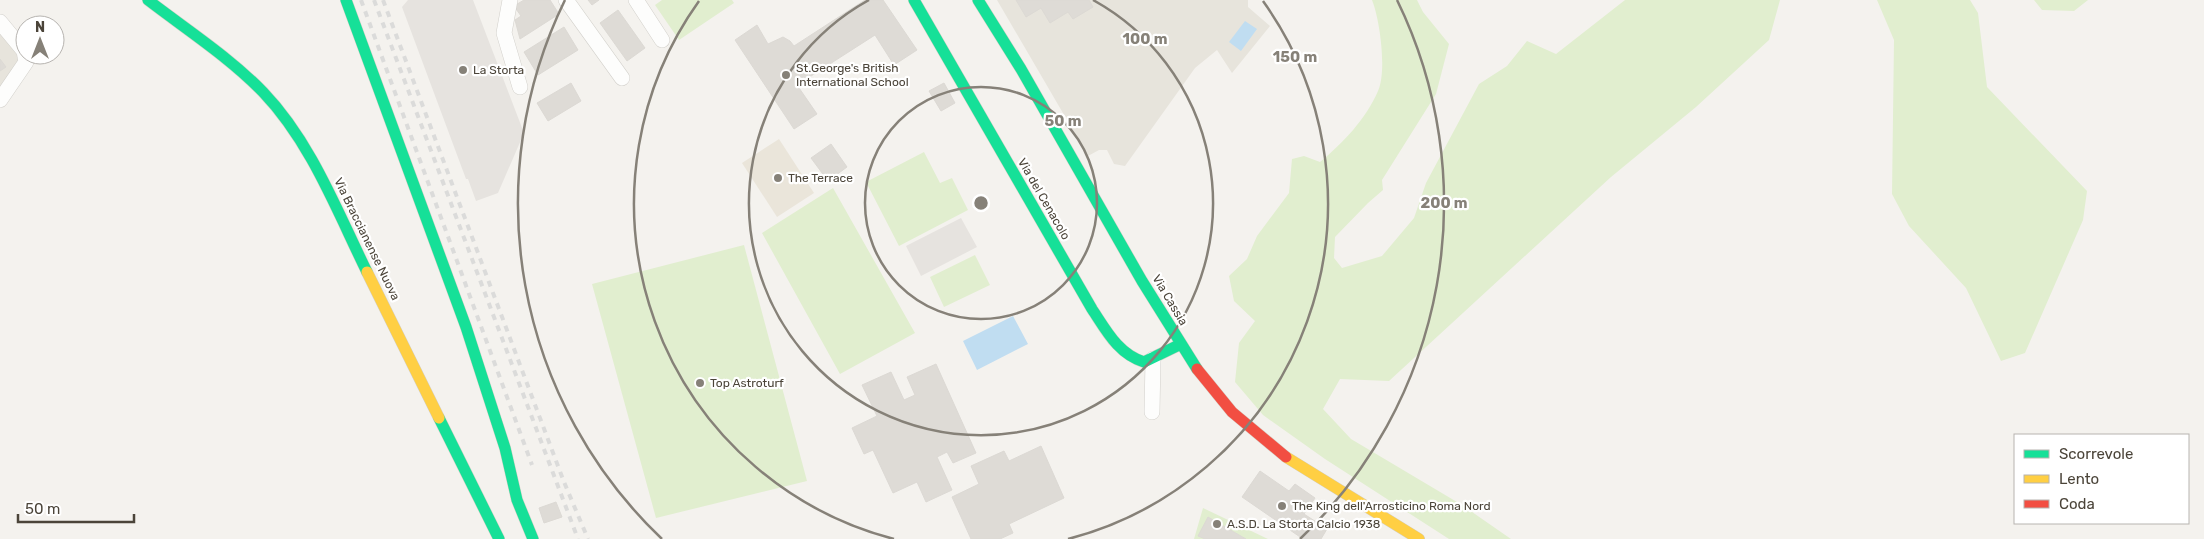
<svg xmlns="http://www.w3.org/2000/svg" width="2204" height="539" viewBox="0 0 2204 539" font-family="Rubik,sans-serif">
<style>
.residential{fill:#e7e4dc}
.education{fill:#eae5da}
.green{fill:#e1eecf}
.parking{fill:#e6e3df}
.water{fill:#c0ddf1}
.building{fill:#dedbd6;stroke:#dcd9d4}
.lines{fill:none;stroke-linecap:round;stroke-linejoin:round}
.street-casing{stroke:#d2d0cb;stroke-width:16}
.fast-casing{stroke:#d3cfc5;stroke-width:12}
.slow-casing{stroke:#d3cfc5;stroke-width:12}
.jam-casing{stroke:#d3cfc5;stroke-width:12}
.street{stroke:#fdfdfc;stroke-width:15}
.fast{stroke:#16e098;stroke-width:11}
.slow{stroke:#ffcf43;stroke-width:11}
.jam{stroke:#f24e42;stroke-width:11}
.rail{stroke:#dbdbda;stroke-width:4;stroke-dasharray:6 6;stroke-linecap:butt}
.ring{fill:none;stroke:#868178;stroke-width:2.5}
.poi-dot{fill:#868178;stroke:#fff;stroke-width:2}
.labels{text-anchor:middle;stroke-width:4.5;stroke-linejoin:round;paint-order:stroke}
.poi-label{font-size:12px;fill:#4b4439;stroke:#fff;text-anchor:start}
.street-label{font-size:12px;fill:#4b4439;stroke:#fff}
.centre{fill:#868178;stroke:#fff;stroke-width:2.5}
.ring-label{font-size:15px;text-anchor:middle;font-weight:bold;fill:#868178;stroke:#fff;stroke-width:4.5;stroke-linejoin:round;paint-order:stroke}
</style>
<rect width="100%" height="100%" fill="#f4f2ee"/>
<path class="residential" d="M997,0H1248V7L1270,26L1232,73L1217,50L1195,68L1125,166L1114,164L1107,150H1099L1088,156Z
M0,32L16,52L18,60L13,73L0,91Z"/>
<path class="education" d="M779,139L814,193L777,217L742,163Z"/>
<path class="green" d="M662,0H732L734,3L679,40L655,5Z
M1372,0H1417L1423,12L1449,44L1436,94L1382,180L1383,190L1368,203L1335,237L1334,258L1342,268L1382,256L1414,218L1426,183L1479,84L1507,66L1527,41L1556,54L1625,0H1780L1769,40L1696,107L1611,177L1389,381L1340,379L1323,409L1351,439L1462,505L1511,539H1449L1325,459L1263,415L1235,382L1239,343L1255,321L1234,301L1229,276L1247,259L1257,236L1289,193L1292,159L1304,156L1320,162C1343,143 1366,119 1378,91C1387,71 1380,20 1372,0Z
M1877,0H1970L1978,13L1987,87L2087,191L2083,220L2025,353L2001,361L1966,288L1909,226L1892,194L1894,40Z
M2034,0H2088L2074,11L2042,10Z
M924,152L940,183L952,178L968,210L899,246L866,182Z
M833,188L915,333L840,374L762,233Z
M744,245L807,481L656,518L592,284Z
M975,255L990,285L944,307L930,277Z
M1203,508L1268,539H1194Z"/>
<path class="parking" d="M408,0H473L524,133L498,193L476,201L468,179H466L402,7Z
M961,218L977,247L921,276L906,246Z"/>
<path class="water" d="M1245,21L1257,29L1241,51L1229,42Z
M1013,316L1028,344L977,370L963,341Z"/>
<path class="building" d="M524,0H550L559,14L520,39L515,20L521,16L514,6Z
M588,0H599L592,5Z
M865,0H883L917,50L894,65L875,35L797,85L817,114L794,129L735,40L757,25L768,44L783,37L790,41L794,46Z
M1016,0H1089L1093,7L1073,19L1068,12L1050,23L1041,8L1026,17Z
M618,10L645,48L627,61L600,23Z
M564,27L578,50L538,75L524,52Z
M0,59L6,67L0,71Z
M571,83L581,101L548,121L537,103Z
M944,83L955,103L941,111L929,91Z
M831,144L847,167L828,181L811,158Z
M936,364L976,453L953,463L947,452L937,457L952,490L926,502L917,482L893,493L873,450L864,454L852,428L877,416L862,385L891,372L904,400L915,395L907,377Z
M1041,446L1064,498L1009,524L1013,533L1000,539H971L952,497L979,484L971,466L1004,451L1009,461Z
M1260,471L1289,491L1295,484L1315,498L1304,514L1327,529L1321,539H1303L1242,497Z
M556,502L562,517L544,523L539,508Z
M1208,517L1246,539H1205L1198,536Z"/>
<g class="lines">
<defs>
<path id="street" d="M510,0L504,33L520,87
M566,0L622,78
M636,0L662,40
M0,22L24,51L26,62L0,100
M1152,412L1153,359"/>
<path id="fast" d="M148,0C187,30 229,57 263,92C311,142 337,211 367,272
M346,0L466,327L505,448L517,500L533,539
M914,0L1092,309C1106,330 1118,354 1144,362L1181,344
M978,0L1021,69L1142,281L1197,369
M439,418L499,539"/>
<path id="slow" d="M367,272L439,418
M1286,457L1419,539"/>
<path id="jam" d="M1197,369L1232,412L1286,457"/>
</defs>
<use href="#street" class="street-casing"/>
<use href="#fast" class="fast-casing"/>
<use href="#slow" class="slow-casing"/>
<use href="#jam" class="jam-casing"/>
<use href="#street" class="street"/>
<use href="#fast" class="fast"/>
<use href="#slow" class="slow"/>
<use href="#jam" class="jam"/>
<path class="rail" d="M361,0L532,465
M374,0L578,539
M383,0L564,482L588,539"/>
</g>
<g class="ring">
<circle cx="981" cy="203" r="116"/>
<path d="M1093 0A232 232 0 1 1 869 0"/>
<path d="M894 539A347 347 0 0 1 699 1M1263 1A347 347 0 0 1 1068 539"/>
<path d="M662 539A463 463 0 0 1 565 0M1397 0A463 463 0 0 1 1300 539"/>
</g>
<g class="poi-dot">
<circle cx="463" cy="70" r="5"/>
<circle cx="786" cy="75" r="5"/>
<circle cx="778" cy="178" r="5"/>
<circle cx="700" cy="383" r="5"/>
<circle cx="1282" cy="506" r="5"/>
<circle cx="1217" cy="524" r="5"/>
</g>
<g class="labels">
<g class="poi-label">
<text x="796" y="72">St.George's British<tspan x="796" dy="14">International School</tspan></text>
<text x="473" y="74">La Storta</text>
<text x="788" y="182">The Terrace</text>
<text x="710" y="387">Top Astroturf</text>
<text x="1292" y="510">The King dell'Arrosticino Roma Nord</text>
<text x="1227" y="528">A.S.D. La Storta Calcio 1938</text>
</g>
<g class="street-label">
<text transform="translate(1044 199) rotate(60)" y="4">Via del Cenacolo</text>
<text transform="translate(367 239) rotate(64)" y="4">Via Braccianense Nuova</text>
<text transform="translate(1170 300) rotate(59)" y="4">Via Cassia</text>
</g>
</g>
<circle cx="981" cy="203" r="8" class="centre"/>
<g class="ring-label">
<text x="1145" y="44">100 m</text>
<text x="1295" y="62">150 m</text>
<text x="1063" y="126">50 m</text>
<text x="1444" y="208">200 m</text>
</g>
<rect x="2014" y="434" width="175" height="90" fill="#ffffff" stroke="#b7b4b0"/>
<rect x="2024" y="450" width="25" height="8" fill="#16e098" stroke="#b7b4b0"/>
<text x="2059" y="459" font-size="15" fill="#4b4439">Scorrevole</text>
<rect x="2024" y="475" width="25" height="8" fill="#ffcf43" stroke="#b7b4b0"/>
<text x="2059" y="484" font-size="15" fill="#4b4439">Lento</text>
<rect x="2024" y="500" width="25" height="8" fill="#f24e42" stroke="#b7b4b0"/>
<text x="2059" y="509" font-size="15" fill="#4b4439">Coda</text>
<g transform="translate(40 40)"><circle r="24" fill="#ffffff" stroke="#b7b4b0"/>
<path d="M0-4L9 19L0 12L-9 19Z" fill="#868178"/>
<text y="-8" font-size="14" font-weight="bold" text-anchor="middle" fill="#4b4439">N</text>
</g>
<path d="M18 514v8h116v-8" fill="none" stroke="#4b4439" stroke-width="2.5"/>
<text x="25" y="514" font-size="15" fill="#4b4439" stroke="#ffffff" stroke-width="4" paint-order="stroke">50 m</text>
</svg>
